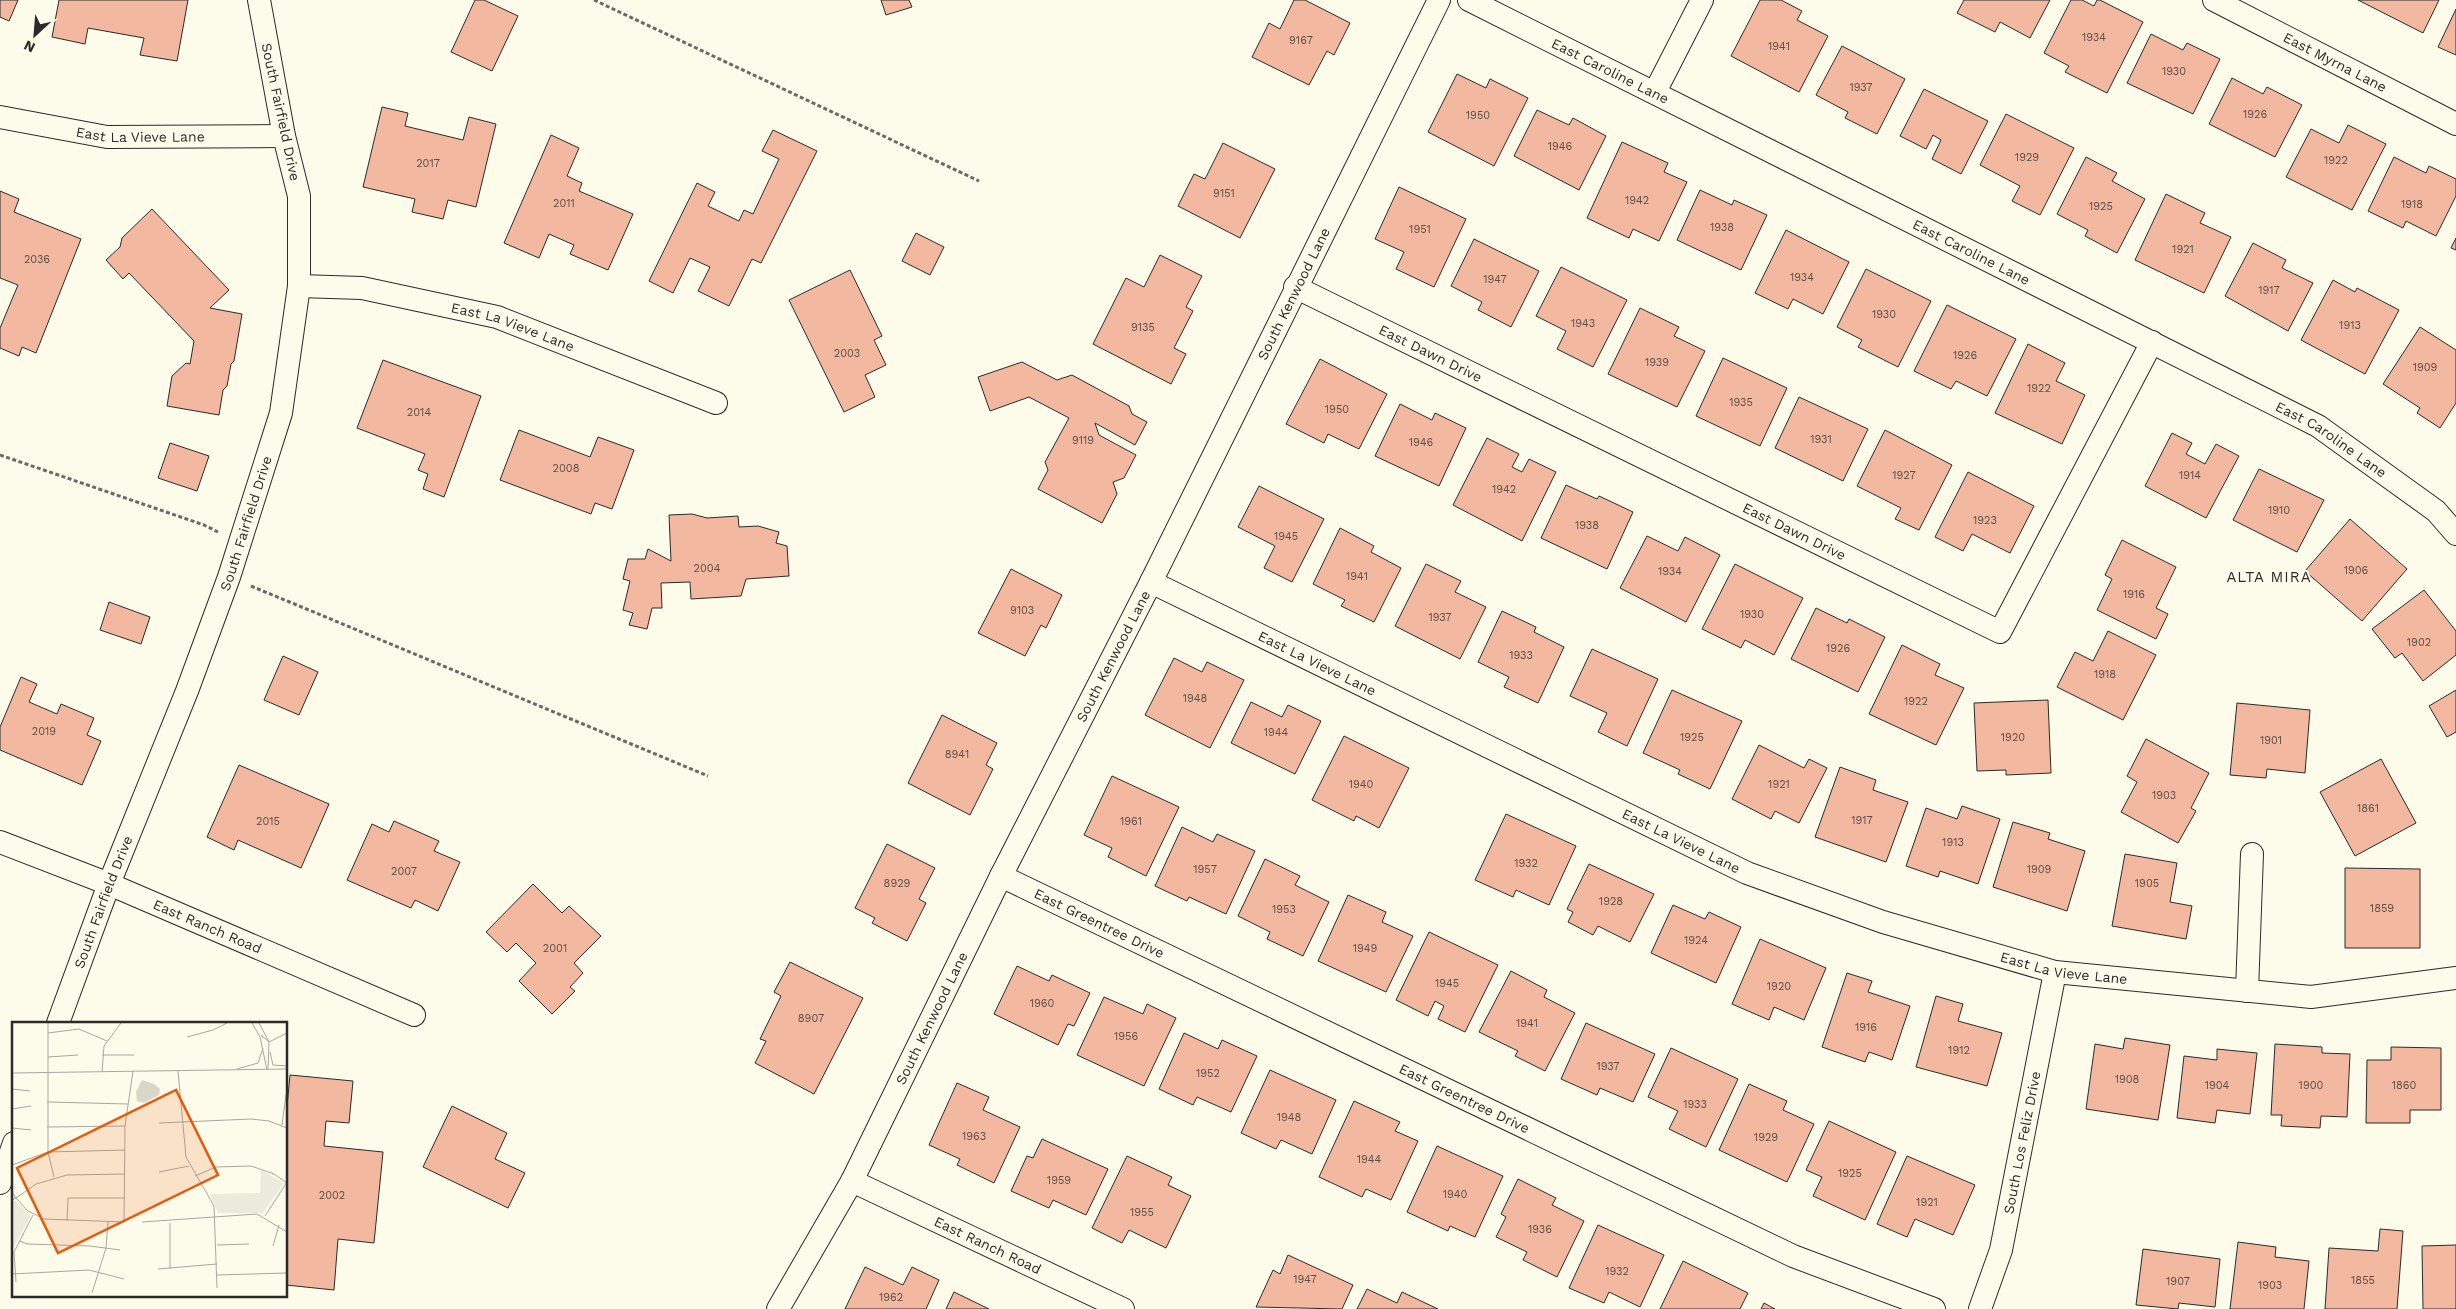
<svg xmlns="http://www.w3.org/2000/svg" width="2456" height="1309" viewBox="0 0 2456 1309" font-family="'Work Sans',sans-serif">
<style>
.building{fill:#f2b8a0;stroke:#2b2b2b}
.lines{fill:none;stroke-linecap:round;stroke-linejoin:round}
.street-casing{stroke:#2b2b2b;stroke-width:24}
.path{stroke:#6a6964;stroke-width:3;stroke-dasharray:4 2.5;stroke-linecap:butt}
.street{stroke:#fdfbea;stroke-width:22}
.labels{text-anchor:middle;stroke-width:4;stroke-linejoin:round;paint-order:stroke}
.number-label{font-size:11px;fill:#5d4e48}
.street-label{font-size:14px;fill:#2b2b2b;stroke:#fdfbea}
.neighbourhood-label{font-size:15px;letter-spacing:1px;fill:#2b2b2b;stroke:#fdfbea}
.inset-road{fill:none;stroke:#a9a89e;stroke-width:1}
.view{fill:#e8590c;fill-opacity:0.15;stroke:#e8590c;stroke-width:2.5}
.inset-edge{fill:none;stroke:#2b2b2b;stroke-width:2.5}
</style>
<rect width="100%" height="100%" fill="#fdfbea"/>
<path class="building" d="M0,0H18L9,21L0,17Z
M59,0H188L177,61L140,55L144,38L88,28L85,44L52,37Z
M475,0H484L518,16L492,71L451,52Z
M881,0H909L912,7L886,15Z
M1294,0H1305L1350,23L1334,55L1327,51L1309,85L1252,57L1269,23L1280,29Z
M1760,0H1781L1802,11L1797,20L1828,36L1799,92L1731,56Z
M1964,0H2050L2030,38L2000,22L1995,32L1957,13Z
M2071,0H2082L2094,6L2097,0H2100L2143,22L2107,93L2065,72L2069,66L2044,53Z
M2358,0H2439L2423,33Z
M2456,9V55L2438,47Z
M2151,34L2183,50L2187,43L2220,59L2193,114L2127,83Z
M1842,46L1905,79L1877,134L1845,118L1848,112L1816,95Z
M1457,74L1486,88L1490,79L1528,98L1494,166L1428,132Z
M2232,78L2263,94L2267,87L2302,105L2275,157L2209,124Z
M1924,89L1988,121L1961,174L1932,159L1941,140L1933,135L1926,149L1900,136Z
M382,107L408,113L405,126L463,140L469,117L496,124L476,207L448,200L443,219L412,212L415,199L363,187Z
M1537,110L1569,125L1573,118L1606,136L1579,190L1514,156Z
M2006,114L2074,148L2040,215L2012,201L2020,186L1980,165Z
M2348,125L2386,144L2352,210L2286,177L2311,129L2339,143Z
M773,130L817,151L761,263L752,259L729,306L698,291L710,267L690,258L673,293L649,281L697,183L715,192L708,206L739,221L744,210L753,214L779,159L762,151Z
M551,135L579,148L567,176L582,183L579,191L633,214L608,270L570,254L574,245L549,234L539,258L504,243Z
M1622,142L1668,163L1664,172L1687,182L1659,241L1633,229L1629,238L1587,218Z
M1223,143L1275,169L1240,238L1178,206L1194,174L1205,179Z
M2086,157L2117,173L2112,181L2145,199L2117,253L2085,236L2088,230L2057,214Z
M2394,157L2426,173L2429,166L2456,179V196L2436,236L2406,221L2403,228L2368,211Z
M1399,187L1466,219L1434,287L1396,269L1404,252L1375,239Z
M1700,190L1732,205L1734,200L1767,215L1741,270L1677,240Z
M0,191L19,199L14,212L81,239L36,353L22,347L19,356L0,348V328L18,285L0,278Z
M2166,194L2205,213L2200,223L2231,237L2204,293L2135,260Z
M152,209L229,290L210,308L242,314L234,361L231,364L227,386L223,390L219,415L167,406L172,376L186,363L190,364L194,341L129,273L123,279L106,260L120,247L122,238Z
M1786,230L1849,262L1823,314L1793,299L1788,309L1755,293Z
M916,233L944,247L930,275L902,261Z
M2456,238V250L2451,248Z
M1474,239L1539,271L1511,327L1478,310L1482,302L1451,286Z
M2253,243L2286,260L2282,268L2313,283L2288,331L2225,296Z
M1160,255L1202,276L1186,307L1193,311L1174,348L1186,354L1171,384L1093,344L1126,278L1144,287Z
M1561,267L1627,300L1593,367L1557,349L1566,331L1536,316Z
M1866,269L1931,301L1898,367L1858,347L1862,340L1837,327Z
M850,270L882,336L874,340L886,365L865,375L875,397L844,412L789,300Z
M2333,280L2355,292L2357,288L2399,310L2365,374L2301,340Z
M1947,305L2016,339L1987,396L1956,381L1951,389L1914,371Z
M1640,308L1679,327L1674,336L1705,351L1677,407L1608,374Z
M2420,327L2456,350V403L2440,428L2417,413L2420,408L2383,384Z
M2028,344L2065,363L2056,381L2085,395L2062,444L1995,413Z
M1723,358L1787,388L1760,446L1696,416Z
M1320,359L1387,394L1359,449L1328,434L1324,443L1286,424Z
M383,360L481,396L444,497L423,489L428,474L418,470L425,454L357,428Z
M1022,362L1057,380L1072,375L1129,406L1132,414L1147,422L1135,445L1095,423L1099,435L1136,455L1124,478L1113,482L1117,494L1102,523L1038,489L1048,470L1045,462L1069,418L1029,397L990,411L978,377Z
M1799,397L1868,429L1843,481L1775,448Z
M1400,404L1432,420L1435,413L1466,428L1439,486L1375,456Z
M519,430L590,457L598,437L634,450L612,509L595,503L591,514L500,480Z
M1885,430L1952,465L1919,530L1895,519L1901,508L1857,486Z
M2172,433L2192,443L2186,454L2205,464L2216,444L2239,456L2206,518L2145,486Z
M1487,438L1519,454L1512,467L1522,472L1529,459L1556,472L1522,541L1453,505Z
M170,443L209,456L197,491L158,478Z
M2259,469L2324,500L2297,552L2233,520Z
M1968,472L2034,506L2010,553L1972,534L1963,551L1935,537Z
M1566,485L1597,499L1599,496L1633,512L1607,569L1541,538Z
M1259,486L1324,519L1292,582L1264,568L1275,546L1238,527Z
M692,514L707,518L738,516L739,527L758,526L779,532L776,543L787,546L789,576L746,579L741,596L691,599L690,582L661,583L662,608H652L647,629L629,625L633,613L623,610L630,581L623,579L628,559H645L648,549L671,561L669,515Z
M2350,519L2407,569L2362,621L2305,571Z
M1340,528L1374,546L1371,552L1401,568L1374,622L1341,606L1345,600L1313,584Z
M1647,536L1678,551L1685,537L1720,555L1686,622L1620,588Z
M2122,540L2176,567L2156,608L2168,614L2156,639L2097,610L2112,579L2105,575Z
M1426,564L1461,581L1455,592L1486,607L1460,659L1395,626Z
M1735,564L1803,598L1774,655L1745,640L1741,648L1702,629Z
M1011,569L1062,595L1046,628L1041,625L1025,656L978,633Z
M2424,590L2456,631V655L2423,681L2402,653L2395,658L2372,629Z
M109,602L150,617L141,644L100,630Z
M1816,608L1847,623L1849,619L1885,637L1858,692L1791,659Z
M1502,611L1536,627L1534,632L1564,647L1538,703L1504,687L1509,677L1478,662Z
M2108,631L2156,655L2123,720L2057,687L2075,652L2093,661Z
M1902,645L1940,664L1935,675L1964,688L1936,745L1869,714Z
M1592,649L1658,679L1627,746L1598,732L1607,713L1570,696Z
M283,656L318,672L299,715L264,700Z
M1174,658L1202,672L1207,662L1244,680L1210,748L1145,715Z
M21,677L37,684L29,702L57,714L61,704L94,718L87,735L101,741L82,785L0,750V727Z
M1672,690L1742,721L1710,789L1678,774L1680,770L1643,753Z
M2456,690V732L2447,737L2429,706Z
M2048,700L2051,773L2006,775V770L1977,771L1974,703Z
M1251,702L1282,717L1288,705L1321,721L1295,774L1231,743Z
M2237,703L2310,710L2305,773L2267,769L2266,778L2230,775Z
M942,715L997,743L986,765L993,769L970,815L908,783Z
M1344,736L1409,768L1379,828L1356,816L1354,821L1312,800Z
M2146,739L2209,773L2191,808L2196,811L2178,843L2121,812L2137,782L2127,776Z
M1759,745L1804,768L1809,759L1827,768L1799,823L1775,811L1771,819L1732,799Z
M2381,759L2416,823L2355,856L2320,792Z
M239,765L329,804L301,868L238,840L234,850L207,837Z
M1840,767L1876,780L1873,790L1908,802L1886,862L1815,837Z
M1112,776L1179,807L1146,876L1108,857L1112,848L1084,835Z
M1962,806L2000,819L1978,884L1940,871L1938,877L1906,866L1926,808L1957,819Z
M1506,814L1576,846L1549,905L1516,890L1513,897L1475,880Z
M394,821L439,841L434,851L460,862L438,911L415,900L411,908L347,880L372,824L389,832Z
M2013,822L2050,833L2048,839L2085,851L2067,911L1993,887Z
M1182,827L1213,842L1217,834L1255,851L1226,914L1189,897L1187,901L1155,886Z
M887,844L935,868L919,899L926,903L907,941L872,923L875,918L855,908Z
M2125,854L2177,863L2170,902L2192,906L2186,939L2112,926Z
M1265,859L1300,876L1295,885L1329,902L1303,956L1267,939L1270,932L1238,916Z
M1589,864L1654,894L1630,942L1598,926L1593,935L1568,922L1573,912L1567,909Z
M2345,868L2420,869V948H2345Z
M533,884L562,913L569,906L601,936L574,963L583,973L570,987L575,991L552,1014L519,981L536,963L516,943L507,952L486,932Z
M1348,895L1386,912L1382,922L1413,936L1386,992L1318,961Z
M1673,905L1705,919L1709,912L1741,927L1716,983L1651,953Z
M1429,932L1498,965L1465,1032L1438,1019L1444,1006L1435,1001L1428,1016L1396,1000Z
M1760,939L1826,968L1804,1020L1774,1007L1769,1020L1732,1004Z
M790,962L863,998L814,1094L755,1063L766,1041L760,1039L781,996L774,992Z
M1017,966L1049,981L1052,975L1090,993L1074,1026L1068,1024L1058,1045L994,1014Z
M1511,971L1547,990L1544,997L1575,1013L1545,1071L1515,1056L1518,1051L1479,1032Z
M1847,973L1872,981L1868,992L1910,1006L1892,1060L1869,1052L1865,1062L1822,1047Z
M1936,996L1963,1004L1958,1021L2002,1033L1987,1086L1916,1067Z
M1104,997L1143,1014L1147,1004L1176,1018L1144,1086L1077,1055Z
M1586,1023L1655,1054L1633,1102L1600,1088L1597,1095L1561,1079Z
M1184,1033L1218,1049L1222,1040L1257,1056L1231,1112L1197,1097L1193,1105L1159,1089Z
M2125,1038L2170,1045L2158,1120L2086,1109L2095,1044L2123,1049Z
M2275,1044L2322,1047V1053L2350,1054L2347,1117L2321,1116L2320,1128L2281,1126L2282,1115H2271Z
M2391,1047L2441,1048V1110H2410V1123H2366L2367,1060H2391Z
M1671,1048L1738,1079L1706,1147L1669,1129L1678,1111L1648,1097Z
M2217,1049L2257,1053L2250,1114L2217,1110L2215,1123L2177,1118L2184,1056L2217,1060Z
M1270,1070L1336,1100L1312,1154L1281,1140L1276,1149L1241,1133Z
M290,1075L353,1081L349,1123L326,1121L324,1146L383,1152L374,1243L338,1239L334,1290L286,1285V1117Z
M957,1083L989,1097L983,1110L1020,1127L994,1183L957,1165L960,1159L929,1145Z
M1749,1084L1787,1101L1783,1110L1814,1124L1787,1182L1719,1150Z
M1354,1101L1400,1122L1395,1131L1418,1141L1391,1200L1366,1189L1362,1197L1319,1177Z
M452,1106L507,1133L495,1159L525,1173L508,1208L423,1167Z
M1829,1121L1896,1152L1865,1220L1813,1196L1822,1177L1806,1170Z
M1042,1139L1108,1169L1086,1215L1053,1200L1049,1208L1011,1191L1027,1156L1033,1158Z
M1437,1146L1503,1176L1475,1237L1450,1226L1448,1231L1407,1212Z
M1127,1156L1172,1177L1168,1185L1191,1196L1166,1248L1129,1230L1122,1243L1092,1228Z
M1907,1156L1975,1185L1953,1235L1915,1219L1907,1237L1877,1224Z
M1518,1179L1556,1198L1552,1205L1584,1221L1557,1277L1523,1260L1527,1252L1496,1237L1506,1217L1501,1214Z
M1598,1225L1664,1255L1640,1307L1609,1292L1604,1303L1569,1288Z
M2380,1229L2403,1231L2397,1309H2325L2329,1248L2378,1251Z
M2238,1242L2276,1247L2275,1257L2309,1261L2304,1309H2230Z
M2456,1245V1309H2423L2422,1246Z
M2143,1249L2220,1259L2215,1307L2179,1303L2178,1309L2136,1305Z
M1288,1255L1353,1285L1342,1309L1256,1307L1273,1270L1280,1274Z
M1683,1261L1748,1293L1740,1309H1660Z
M865,1267L903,1285L912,1267L939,1280L926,1309H845Z
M1367,1289L1397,1303L1402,1292L1438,1309H1357Z
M954,1292L989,1309H946Z
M1764,1303L1775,1309H1761Z"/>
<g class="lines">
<defs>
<g id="street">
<path id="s1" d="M1469,0L2318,426L2436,511L2456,534"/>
<path id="s2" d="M2214,0L2456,124"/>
<path d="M1655,92L1702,0"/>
<path id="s3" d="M0,117L107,137L284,136"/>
<path id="s4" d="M299,286L362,288L497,317L716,403"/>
<path id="s5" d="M1295,287L2000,632L2152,342"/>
<path id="s6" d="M1151,582L1747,873L1883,922L2055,972L2311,997L2456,978"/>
<path id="s7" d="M0,842L109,884L414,1015"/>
<path id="s8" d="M1001,876L1793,1256L1934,1309"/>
<path d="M2247,991L2252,854"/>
<path id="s9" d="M58,1023L109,884L187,691L229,577L281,413L299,286V196L284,136L259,0"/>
<path id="s10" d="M852,1181L1123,1309"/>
<path d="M0,1183L14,1143"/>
<path id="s11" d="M778,1309L852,1181L1001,876L1151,582L1439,0"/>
<path id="s12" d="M1980,1309L2001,1250L2055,972"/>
</g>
</defs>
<use href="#street" class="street-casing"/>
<path class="path" d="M594,0L979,181
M0,455L204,525L218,532
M251,586L708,776"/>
<use href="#street" class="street"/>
</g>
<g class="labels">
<g class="number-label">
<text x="2094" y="41">1934</text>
<text x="1301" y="44">9167</text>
<text x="1779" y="50">1941</text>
<text x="2174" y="75">1930</text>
<text x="1861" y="91">1937</text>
<text x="2255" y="118">1926</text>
<text x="1478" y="119">1950</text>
<text x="1560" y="150">1946</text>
<text x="2027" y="161">1929</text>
<text x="2336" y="164">1922</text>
<text x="428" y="167">2017</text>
<text x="1224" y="197">9151</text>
<text x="1637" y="204">1942</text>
<text x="564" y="207">2011</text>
<text x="2412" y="208">1918</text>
<text x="2101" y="210">1925</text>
<text x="1722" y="231">1938</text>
<text x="1420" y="233">1951</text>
<text x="2183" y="253">1921</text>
<text x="37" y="263">2036</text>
<text x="1802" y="281">1934</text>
<text x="1495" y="283">1947</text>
<text x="2269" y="294">1917</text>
<text x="1884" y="318">1930</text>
<text x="1583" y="327">1943</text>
<text x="2350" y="329">1913</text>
<text x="1143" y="331">9135</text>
<text x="847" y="357">2003</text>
<text x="1965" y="359">1926</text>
<text x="1657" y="366">1939</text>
<text x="2425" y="371">1909</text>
<text x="2039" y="392">1922</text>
<text x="1741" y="406">1935</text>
<text x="1337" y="413">1950</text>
<text x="419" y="416">2014</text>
<text x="1821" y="443">1931</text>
<text x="1083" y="444">9119</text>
<text x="1421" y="446">1946</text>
<text x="566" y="472">2008</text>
<text x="1904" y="479">1927</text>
<text x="2190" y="479">1914</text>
<text x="1504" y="493">1942</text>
<text x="2279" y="514">1910</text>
<text x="1985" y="524">1923</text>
<text x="1587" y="529">1938</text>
<text x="1286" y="540">1945</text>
<text x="707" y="572">2004</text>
<text x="2356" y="574">1906</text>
<text x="1670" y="575">1934</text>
<text x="1357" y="580">1941</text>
<text x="2134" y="598">1916</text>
<text x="1022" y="614">9103</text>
<text x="1752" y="618">1930</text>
<text x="1440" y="621">1937</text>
<text x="2419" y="646">1902</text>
<text x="1838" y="652">1926</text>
<text x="1521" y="659">1933</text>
<text x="2105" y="678">1918</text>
<text x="1195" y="702">1948</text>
<text x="1916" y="705">1922</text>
<text x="44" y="735">2019</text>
<text x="1276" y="736">1944</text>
<text x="1692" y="741">1925</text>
<text x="2013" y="741">1920</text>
<text x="2271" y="744">1901</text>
<text x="957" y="758">8941</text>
<text x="1361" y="788">1940</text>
<text x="1779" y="788">1921</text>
<text x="2164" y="799">1903</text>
<text x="2368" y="812">1861</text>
<text x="1862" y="824">1917</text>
<text x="268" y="825">2015</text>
<text x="1131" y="825">1961</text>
<text x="1953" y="846">1913</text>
<text x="1526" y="867">1932</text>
<text x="1205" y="873">1957</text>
<text x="2039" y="873">1909</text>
<text x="404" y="875">2007</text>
<text x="897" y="887">8929</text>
<text x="2147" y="887">1905</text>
<text x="1611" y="905">1928</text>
<text x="2382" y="912">1859</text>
<text x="1284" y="913">1953</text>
<text x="1696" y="944">1924</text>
<text x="555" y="952">2001</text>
<text x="1365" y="952">1949</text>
<text x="1447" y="987">1945</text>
<text x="1779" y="990">1920</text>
<text x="1042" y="1007">1960</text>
<text x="811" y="1022">8907</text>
<text x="1527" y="1027">1941</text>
<text x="1866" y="1031">1916</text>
<text x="1126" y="1040">1956</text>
<text x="1959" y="1054">1912</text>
<text x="1608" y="1070">1937</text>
<text x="1208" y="1077">1952</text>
<text x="2127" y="1083">1908</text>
<text x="2217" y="1089">1904</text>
<text x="2311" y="1089">1900</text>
<text x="2404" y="1089">1860</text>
<text x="1695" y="1108">1933</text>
<text x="1289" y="1121">1948</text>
<text x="974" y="1140">1963</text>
<text x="1766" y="1141">1929</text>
<text x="1369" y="1163">1944</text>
<text x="1850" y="1177">1925</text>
<text x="1059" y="1184">1959</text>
<text x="1455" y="1198">1940</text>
<text x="332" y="1199">2002</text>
<text x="1927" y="1206">1921</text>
<text x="1142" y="1216">1955</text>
<text x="1540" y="1233">1936</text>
<text x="1617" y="1275">1932</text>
<text x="1305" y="1283">1947</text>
<text x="2363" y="1284">1855</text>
<text x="2178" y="1285">1907</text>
<text x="2270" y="1289">1903</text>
<text x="891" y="1301">1962</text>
</g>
<g class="street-label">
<text dy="5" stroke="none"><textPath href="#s2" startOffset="136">East Myrna Lane</textPath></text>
<text dy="5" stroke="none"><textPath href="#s1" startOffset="158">East Caroline Lane</textPath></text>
<text transform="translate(281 112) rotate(78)" y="5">South Fairfield Drive</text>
<text dy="5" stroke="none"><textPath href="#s3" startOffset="142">East La Vieve Lane</textPath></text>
<text dy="5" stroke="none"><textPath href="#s1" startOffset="562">East Caroline Lane</textPath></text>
<text dy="5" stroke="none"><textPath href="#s11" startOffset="1139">South Kenwood Lane</textPath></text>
<text dy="5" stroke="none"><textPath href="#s4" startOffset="219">East La Vieve Lane</textPath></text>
<text dy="5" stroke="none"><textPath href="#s5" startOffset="151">East Dawn Drive</textPath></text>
<text dy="5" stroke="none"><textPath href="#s1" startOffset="968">East Caroline Lane</textPath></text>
<text dy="5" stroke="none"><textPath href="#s9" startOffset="534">South Fairfield Drive</textPath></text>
<text dy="5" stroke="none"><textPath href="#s5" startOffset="556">East Dawn Drive</textPath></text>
<text dy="5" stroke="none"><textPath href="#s11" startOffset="734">South Kenwood Lane</textPath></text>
<text dy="5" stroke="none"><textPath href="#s6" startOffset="185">East La Vieve Lane</textPath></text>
<text dy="5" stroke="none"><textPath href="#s6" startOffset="590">East La Vieve Lane</textPath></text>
<text dy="5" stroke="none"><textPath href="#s9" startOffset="129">South Fairfield Drive</textPath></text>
<text dy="5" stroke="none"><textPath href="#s8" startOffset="109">East Greentree Drive</textPath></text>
<text dy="5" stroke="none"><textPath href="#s7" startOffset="224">East Ranch Road</textPath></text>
<text dy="5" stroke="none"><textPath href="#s6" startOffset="995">East La Vieve Lane</textPath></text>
<text dy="5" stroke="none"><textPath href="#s11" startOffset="329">South Kenwood Lane</textPath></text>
<text dy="5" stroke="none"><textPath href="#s8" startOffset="514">East Greentree Drive</textPath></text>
<text dy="5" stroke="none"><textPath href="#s12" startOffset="172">South Los Feliz Drive</textPath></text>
<text dy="5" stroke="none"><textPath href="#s10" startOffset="150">East Ranch Road</textPath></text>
</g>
<g class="neighbourhood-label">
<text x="2269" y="582">ALTA MIRA</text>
</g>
</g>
<g transform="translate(12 1022)">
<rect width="275" height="275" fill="#fdfbea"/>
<path d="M249,148L272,161L251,191H206L198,172L248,171ZM3,178L19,194L0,228V180Z" fill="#ecebdb"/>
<path d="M130,58L142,62L148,67L147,73L132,81L125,79L124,70Z" fill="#d8d7c9"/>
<path class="inset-road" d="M36,1V130L42,155M240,1L248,15L255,48M247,1L257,20L256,48M36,11L67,7L95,19M249,13L257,20L275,11M175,15L201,8L215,1M258,30L261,43L275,44M90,33H122M36,35L66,33M225,47L246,41L251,26M166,49L174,135L202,184L205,266M90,50L92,24L109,1M0,51L275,47M0,67L18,69M35,80L116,82M0,87L19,84M147,101L239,97L257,99L275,106M270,103L274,73M35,105L113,104M0,106L19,108M0,143L36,130L113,128M147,150L177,144M183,154L204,145L239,144L262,152L275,161M0,170L4,176L24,162L55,153L113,152M0,178L4,176L16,189L32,197L112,200L113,104L121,49M253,194L275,160M55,199L56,176H113M130,200L245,192L275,210M7,219L16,222L78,224L108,228M205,223L237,222M261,224L267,203M146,247L205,242M158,247V201M0,252L77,248L112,257M205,253L275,251M4,260L2,230L21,193M80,271L94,226L96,200"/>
<path class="view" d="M164,68L206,153L46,231L5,146Z"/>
<rect width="275" height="275" class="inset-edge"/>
</g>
<g transform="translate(35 35) rotate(206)" stroke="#fdfbea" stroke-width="4" paint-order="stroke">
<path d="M0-4L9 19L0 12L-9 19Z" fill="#2b2b2b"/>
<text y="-8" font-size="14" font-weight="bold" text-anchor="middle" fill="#2b2b2b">N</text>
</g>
</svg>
